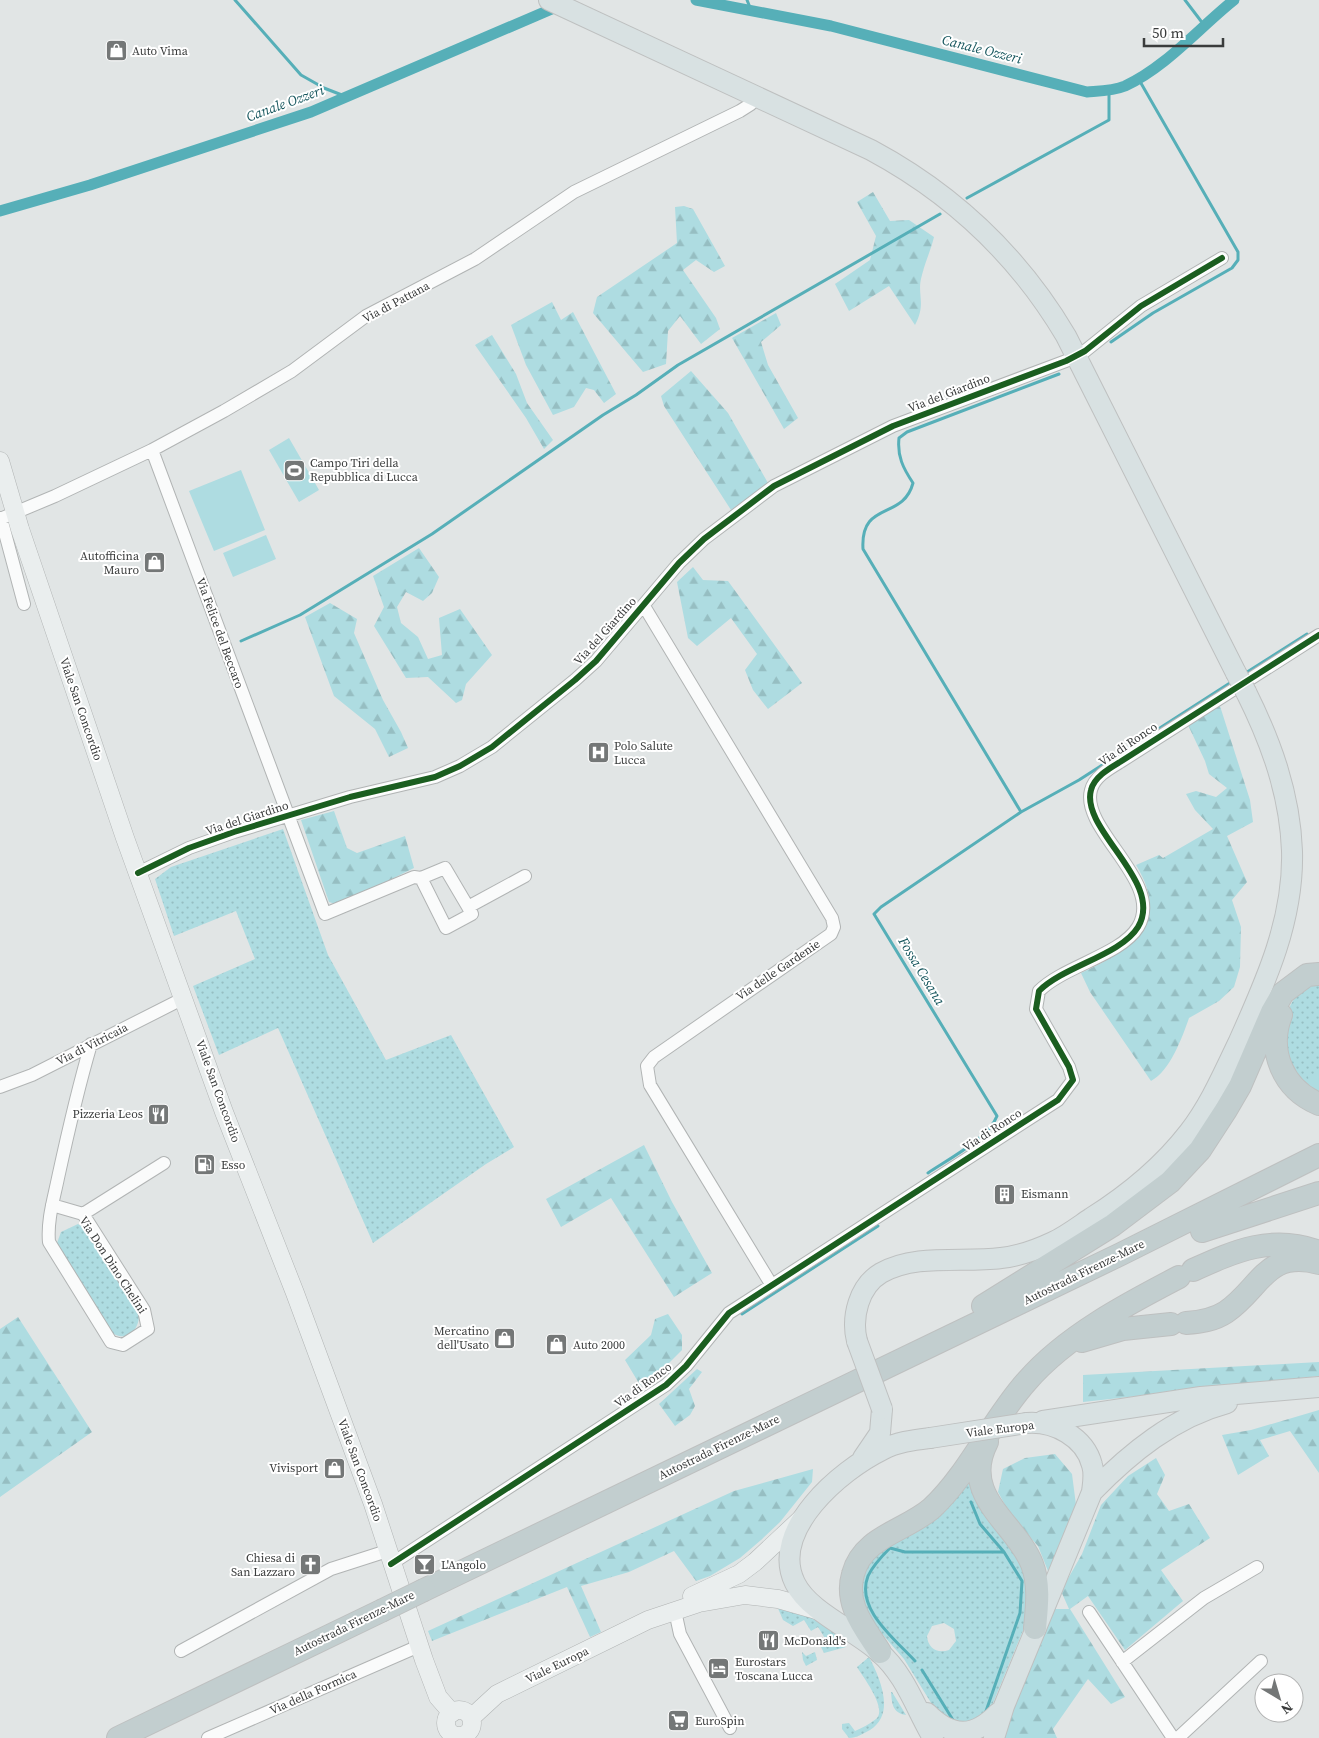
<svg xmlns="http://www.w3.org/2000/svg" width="1319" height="1738" viewBox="0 0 1319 1738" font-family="'Source Serif 4',serif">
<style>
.grass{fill:url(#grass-dots);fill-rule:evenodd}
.forest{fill:url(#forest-firs)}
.garden{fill:#aedce1}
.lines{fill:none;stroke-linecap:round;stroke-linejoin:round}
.stream{stroke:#56afb8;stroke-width:3}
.canal{stroke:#56afb8;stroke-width:11}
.street-casing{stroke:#b1b4b4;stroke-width:14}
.secondary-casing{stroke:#b1b4b4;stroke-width:19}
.primary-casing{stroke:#bec0c0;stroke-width:22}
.highway-casing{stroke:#bec0c0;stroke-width:24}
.street{stroke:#fafbfb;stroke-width:12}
.secondary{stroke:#eaeeee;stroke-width:18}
.primary{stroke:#d8e1e2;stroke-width:20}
.highway{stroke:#c2cecf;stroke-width:22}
.primary-bridge-casing{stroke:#bec0c0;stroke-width:22;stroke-linecap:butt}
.highway-bridge-casing{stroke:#bec0c0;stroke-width:24;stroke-linecap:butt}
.primary-bridge{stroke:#d8e1e2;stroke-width:20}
.highway-bridge{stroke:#c2cecf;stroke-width:22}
.cycleway-casing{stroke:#fff;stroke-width:9}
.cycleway{stroke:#1b5e20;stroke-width:6}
.labels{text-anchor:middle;stroke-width:4;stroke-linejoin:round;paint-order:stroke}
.poi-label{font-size:12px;fill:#3a3c3c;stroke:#fff;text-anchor:start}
.street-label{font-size:12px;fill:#3a3c3c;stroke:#fff}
.water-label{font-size:14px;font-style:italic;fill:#16565d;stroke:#fff}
</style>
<defs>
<pattern id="grass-dots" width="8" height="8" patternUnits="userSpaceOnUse" patternTransform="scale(1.25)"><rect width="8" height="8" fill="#aedce1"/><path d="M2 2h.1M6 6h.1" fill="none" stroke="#96bec2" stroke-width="1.8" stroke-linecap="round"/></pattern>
<pattern id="forest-firs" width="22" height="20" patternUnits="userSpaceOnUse" patternTransform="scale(1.25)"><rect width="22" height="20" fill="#aedce1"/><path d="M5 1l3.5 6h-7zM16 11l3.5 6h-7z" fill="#96bec2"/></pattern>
</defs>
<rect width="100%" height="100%" fill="#e1e5e5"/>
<path class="grass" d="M283,829L328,955L386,1060L451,1035L514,1147L486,1164L373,1243L278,1028L219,1055L193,986L255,959L236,911L174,936L155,879L171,867Z
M1319,981V1100L1286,1070C1286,1032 1276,999 1319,981Z
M78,1224L84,1228L139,1313C140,1329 128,1343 112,1333L57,1243L61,1232Z
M968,1470L1025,1559L1029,1616L993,1703L988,1714L978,1724L941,1719L904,1659L868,1618L860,1605L861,1570ZM944,1623L954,1629L956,1641L949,1650C937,1654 928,1648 927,1636L932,1626Z
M777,1606C805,1613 831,1621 846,1647L824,1653L820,1645L826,1640L818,1627L811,1631L804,1620L793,1626L783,1620Z
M802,1652L806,1656L815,1652L817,1660L806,1666L803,1660Z
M869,1657C880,1678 896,1714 870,1730C862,1734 857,1738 849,1738L842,1729V1724L849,1723L855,1731C862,1728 870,1724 876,1719C888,1709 863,1677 857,1667Z
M891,1692H892L906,1715C892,1713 892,1703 891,1692Z"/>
<path class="forest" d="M873,192L890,221L909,220L934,237C931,250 925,262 922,275C916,294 927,303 915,325L889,286L849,311L835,284L870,260L876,236L857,202Z
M684,206L693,209L725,266L714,272L696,260L683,270L716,318L720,329L701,344L680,316L668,331L666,364L643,372L593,313L597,297L677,243L675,207Z
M552,302L561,320L573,312L616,394L604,403L594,390L586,388L574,407L553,415L526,365L511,325Z
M776,313L781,325L761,342L768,365L798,418L784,429L732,338Z
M492,335L516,374L527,403L553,440L544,449L526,418L475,345Z
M691,371L728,413L768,483L731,510L664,406L661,396Z
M419,548L439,577L432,593L423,601L406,592L397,607L401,623L418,637L428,659L442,655L439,618L460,609L492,655L466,684L462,700L456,703L428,677L406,678L374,626L384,607L373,576Z
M693,567L703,580L728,581L802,683L768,709L753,690L745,670L757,654L731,618L697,646L688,638L677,582Z
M330,603L357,619L354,633L383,700L401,732L408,748L389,757L375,729L334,696L305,617Z
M1220,706L1250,800L1253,822L1227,836L1247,882L1232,900L1241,927L1240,967L1234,987L1219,1001L1189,1018C1182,1038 1170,1071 1151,1081L1090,992L1081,973C1132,950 1172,924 1136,865L1159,855L1163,858L1213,829L1195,810L1186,794L1196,791L1216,797L1227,788L1209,774L1205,761L1188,725Z
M334,811L347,848L357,853L405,836L414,868L339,905L329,902L301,820Z
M1319,1074V1090L1310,1086L1308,1076Z
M644,1145L672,1202L712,1273L674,1297L611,1198L561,1227L546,1199Z
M668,1314L682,1335V1350L663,1369L640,1385L625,1360L651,1335L655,1319Z
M18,1317L92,1432L0,1497V1329Z
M1319,1362V1376L1083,1402V1375Z
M697,1369L702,1372L689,1389L695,1406L690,1415L675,1426L659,1404Z
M1319,1410V1473L1290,1431L1260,1440L1269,1456L1238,1475L1222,1435L1251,1430Z
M1055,1454L1072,1474L1076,1505L1050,1576L1038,1546L1012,1518L998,1492L1003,1469L1025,1458Z
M1156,1458L1165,1475L1157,1494L1169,1511L1189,1504L1210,1538L1161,1570L1183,1601L1125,1650L1088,1596L1070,1609L1125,1697L1111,1704L1088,1679L1053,1729L1057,1738H1002L1051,1609H1069L1061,1591L1082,1554L1101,1505L1128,1476Z
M813,1469L812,1482L780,1522L761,1540L740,1558L710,1576L696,1581L674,1551L629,1572L581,1586L601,1632L590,1637L567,1587L432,1641L428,1631L734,1491Z"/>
<path class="garden" d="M289,438L319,490L299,502L269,450Z
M241,470L265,530L214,551L189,491Z
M266,535L276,559L233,577L223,553Z"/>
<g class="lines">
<path class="stream" d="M235,0L301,75L324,88L347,97
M747,0L751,10
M1185,0L1204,25
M967,198L1109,120V91
M1111,342L1153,313L1232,268L1238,260V252L1138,78
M241,641L300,615L432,534L603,415L636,395L678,365L940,214
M1244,674L1307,634
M1021,812L863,549C860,500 903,521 913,483C903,468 897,456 899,438L907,432L1059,374
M928,1173C947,1160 989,1138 997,1116L874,914L881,907L1021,812L1079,780L1233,681
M742,1314L878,1226
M971,1502L980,1524L1004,1552L1022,1581L1020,1613L985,1714
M915,1661C896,1640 855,1609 868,1576C873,1565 882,1556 890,1548L905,1552H1003
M922,1670L953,1720"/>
<path class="canal" d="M696,0L831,26L1087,92C1100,91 1113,91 1125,86C1166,67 1199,28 1234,0
M0,211L90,185L311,112L561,5"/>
<defs>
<path id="street" d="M1085,351L1141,306L1222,258
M152,450L325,914L414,877L421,878L445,868L468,907L525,876
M1,518L24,604
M0,519L55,496L152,450L224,411L292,371L366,316L475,259L574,192L740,111L751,104
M644,606L832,918L834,927L831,934L654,1057L647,1066L650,1085L771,1284
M138,873L189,848L234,832L350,797L435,777L460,766L492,747L575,680L596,661L679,563L704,539L774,486L893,426L1066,361
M421,878L446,928L472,914L468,907
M0,1087L32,1075L184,998
M52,1205L83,1214L144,1310L148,1329L123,1345L111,1342L49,1242C47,1220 54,1198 58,1178C68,1132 78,1088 91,1044
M83,1214L164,1163
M391,1564L666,1385L686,1366L729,1313L1058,1100L1073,1080L1069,1067L1036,1009L1039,991C1064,966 1121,955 1138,927C1165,882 1080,830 1091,790C1094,777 1110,768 1120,762L1319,635
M675,1611L680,1634L730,1728
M1089,1612L1173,1738
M181,1651L331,1569L387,1551
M1122,1662L1204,1598L1257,1567
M208,1738L419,1646
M1178,1738L1261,1661"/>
<path id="secondary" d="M0,461L20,529L125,838L224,1112L295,1293L373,1504L424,1660L438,1697L452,1713
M692,1596L739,1574L755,1562L802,1518
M446 1723a13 13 0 1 1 26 0a13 13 0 1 1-26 0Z
M471,1718L497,1694L648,1620L699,1603L745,1595L778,1599L820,1611"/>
<path id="primary" d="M549,0L871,150C953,194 1018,255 1066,336L1236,673
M857,1341C851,1317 859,1286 881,1273C916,1253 963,1263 1001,1258C1020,1256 1036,1250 1053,1242C1066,1236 1079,1226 1091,1218C1129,1194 1162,1167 1189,1132C1210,1105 1224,1072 1239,1041C1266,981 1294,919 1292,851C1290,794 1271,742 1246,692
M1043,1421L1201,1397L1319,1387
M930,1438C914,1440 897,1442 882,1450C841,1470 769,1530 795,1583C809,1612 855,1630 879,1652C905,1674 916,1709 933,1738
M863,1458L880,1433L882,1409
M1092,1492C1130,1453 1174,1417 1227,1403
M927,1713C952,1738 974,1738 998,1713
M994,1738L1004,1706L1092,1492C1093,1483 1095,1474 1092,1465C1085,1437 1054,1421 1027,1423"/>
<path id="highway" d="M1281,1015C1267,1051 1283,1089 1319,1104
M1202,1231L1319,1193
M1193,1270C1235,1251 1273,1234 1319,1252
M983,1306L1113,1225L1170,1182L1200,1150L1226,1110L1240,1086L1272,1012L1283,993L1307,975L1319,974
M1186,1323C1201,1322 1214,1320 1226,1312C1261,1288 1266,1249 1319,1263
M1082,1341L1123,1329L1171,1324
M987,1442C959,1496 1016,1523 1032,1564C1040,1585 1037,1607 1035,1628
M424,1590L1121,1254L1319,1155
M880,1652C865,1628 844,1605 853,1574C863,1536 906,1531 932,1508C970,1472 992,1420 1027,1381C1066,1336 1127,1304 1179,1277
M118,1738L381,1611"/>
</defs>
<use href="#street" class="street-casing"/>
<use href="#secondary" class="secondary-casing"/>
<use href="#primary" class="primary-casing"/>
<use href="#highway" class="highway-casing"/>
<use href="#street" class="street"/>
<use href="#secondary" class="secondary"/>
<use href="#primary" class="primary"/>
<use href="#highway" class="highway"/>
<defs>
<path id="primary-bridge" d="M1236,673L1246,692
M857,1341L882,1409
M930,1438L1027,1423"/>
<path id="highway-bridge" d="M381,1611L424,1590"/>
</defs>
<use href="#primary-bridge" class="primary-bridge-casing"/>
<use href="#highway-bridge" class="highway-bridge-casing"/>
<use href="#primary-bridge" class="primary-bridge"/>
<use href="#highway-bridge" class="highway-bridge"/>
<defs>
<path id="cycleway" d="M138,873L189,848L234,832L350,797L435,777L460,766L492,747L575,680L596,661L679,563L704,539L774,486L893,426L1066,361L1085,351L1141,306L1222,258
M391,1564L666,1385L686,1366L729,1313L1058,1100L1073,1080L1069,1067L1036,1009L1039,991C1064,966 1121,955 1138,927C1165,882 1080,830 1091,790C1094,777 1110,768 1120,762L1319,635"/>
</defs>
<use href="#cycleway" class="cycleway-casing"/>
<use href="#cycleway" class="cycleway"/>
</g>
<defs>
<symbol id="shop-square" viewBox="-11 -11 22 22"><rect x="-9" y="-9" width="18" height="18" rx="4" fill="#747777" stroke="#fff"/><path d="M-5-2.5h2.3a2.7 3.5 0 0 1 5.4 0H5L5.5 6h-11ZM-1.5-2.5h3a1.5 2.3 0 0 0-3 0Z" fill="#fff"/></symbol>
<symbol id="stadium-square" viewBox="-11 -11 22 22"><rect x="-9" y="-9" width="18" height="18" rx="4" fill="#747777" stroke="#fff"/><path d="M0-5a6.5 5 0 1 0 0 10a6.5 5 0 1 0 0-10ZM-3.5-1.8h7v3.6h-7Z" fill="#fff"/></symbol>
<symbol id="hospital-square" viewBox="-11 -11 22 22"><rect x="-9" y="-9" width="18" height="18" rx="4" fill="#747777" stroke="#fff"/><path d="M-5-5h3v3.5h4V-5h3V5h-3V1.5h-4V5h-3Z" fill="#fff"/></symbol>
<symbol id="restaurant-square" viewBox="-11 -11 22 22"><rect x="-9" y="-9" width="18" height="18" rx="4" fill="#747777" stroke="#fff"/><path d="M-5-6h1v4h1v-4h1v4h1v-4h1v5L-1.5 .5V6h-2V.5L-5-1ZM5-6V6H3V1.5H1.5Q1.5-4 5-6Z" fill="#fff"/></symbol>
<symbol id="fuel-square" viewBox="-11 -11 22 22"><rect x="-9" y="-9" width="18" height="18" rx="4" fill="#747777" stroke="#fff"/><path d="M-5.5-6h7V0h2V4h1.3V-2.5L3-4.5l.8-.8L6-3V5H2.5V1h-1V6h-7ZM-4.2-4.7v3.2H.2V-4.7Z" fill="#fff"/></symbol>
<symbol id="building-square" viewBox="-11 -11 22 22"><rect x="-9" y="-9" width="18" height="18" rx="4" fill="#747777" stroke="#fff"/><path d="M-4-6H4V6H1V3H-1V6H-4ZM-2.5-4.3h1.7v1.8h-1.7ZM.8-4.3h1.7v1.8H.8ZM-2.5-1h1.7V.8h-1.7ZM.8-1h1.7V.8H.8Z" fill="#fff"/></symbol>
<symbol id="church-square" viewBox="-11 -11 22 22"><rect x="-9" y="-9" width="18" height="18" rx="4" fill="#747777" stroke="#fff"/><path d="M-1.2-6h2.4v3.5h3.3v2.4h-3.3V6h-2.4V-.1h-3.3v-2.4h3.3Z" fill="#fff"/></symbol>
<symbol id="bar-square" viewBox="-11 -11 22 22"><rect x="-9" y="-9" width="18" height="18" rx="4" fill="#747777" stroke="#fff"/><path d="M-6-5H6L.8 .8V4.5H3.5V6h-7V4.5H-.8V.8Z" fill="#fff"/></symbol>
<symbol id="hotel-square" viewBox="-11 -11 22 22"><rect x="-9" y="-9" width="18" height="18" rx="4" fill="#747777" stroke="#fff"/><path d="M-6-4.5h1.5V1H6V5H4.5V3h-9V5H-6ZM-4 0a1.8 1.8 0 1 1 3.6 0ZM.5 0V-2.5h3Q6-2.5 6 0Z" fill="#fff"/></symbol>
<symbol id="supermarket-square" viewBox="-11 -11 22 22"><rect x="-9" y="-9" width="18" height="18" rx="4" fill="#747777" stroke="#fff"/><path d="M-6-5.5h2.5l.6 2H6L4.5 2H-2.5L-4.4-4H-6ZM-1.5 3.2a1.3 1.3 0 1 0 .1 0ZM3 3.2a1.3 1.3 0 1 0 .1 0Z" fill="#fff"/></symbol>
</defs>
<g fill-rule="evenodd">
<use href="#shop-square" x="104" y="38" width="25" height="25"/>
<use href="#stadium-square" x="282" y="458" width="25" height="25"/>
<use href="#shop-square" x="142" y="550" width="25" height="25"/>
<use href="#hospital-square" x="586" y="740" width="25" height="25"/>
<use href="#restaurant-square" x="146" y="1102" width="25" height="25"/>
<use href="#fuel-square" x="192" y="1152" width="25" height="25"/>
<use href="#building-square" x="992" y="1182" width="25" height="25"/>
<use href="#shop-square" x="492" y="1326" width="25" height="25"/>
<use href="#shop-square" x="544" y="1332" width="25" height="25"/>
<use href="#shop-square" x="322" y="1456" width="25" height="25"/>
<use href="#church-square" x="298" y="1552" width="25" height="25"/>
<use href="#bar-square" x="412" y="1552" width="25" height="25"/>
<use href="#restaurant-square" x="756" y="1628" width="25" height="25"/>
<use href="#hotel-square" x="706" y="1656" width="25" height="25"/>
<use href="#supermarket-square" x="666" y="1708" width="25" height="25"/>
</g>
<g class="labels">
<g class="poi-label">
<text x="132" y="55">Auto Vima</text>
<text x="310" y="467">Campo Tiri della<tspan x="310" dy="14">Repubblica di Lucca</tspan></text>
<text x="139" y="560" text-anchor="end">Autofficina<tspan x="139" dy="14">Mauro</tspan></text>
<text x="614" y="750">Polo Salute<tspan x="614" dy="14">Lucca</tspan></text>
<text x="143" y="1118" text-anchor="end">Pizzeria Leos</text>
<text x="221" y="1169">Esso</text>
<text x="1021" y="1198">Eismann</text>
<text x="489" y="1335" text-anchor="end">Mercatino<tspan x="489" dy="14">dell'Usato</tspan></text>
<text x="573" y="1349">Auto 2000</text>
<text x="318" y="1472" text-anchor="end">Vivisport</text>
<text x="295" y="1562" text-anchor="end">Chiesa di<tspan x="295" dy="14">San Lazzaro</tspan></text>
<text x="441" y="1569">L'Angolo</text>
<text x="784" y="1645">McDonald's</text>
<text x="735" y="1666">Eurostars<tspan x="735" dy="14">Toscana Lucca</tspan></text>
<text x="695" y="1725">EuroSpin</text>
</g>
<g class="street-label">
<text transform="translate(396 302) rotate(-28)" y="4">Via di Pattana</text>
<text transform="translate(949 393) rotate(-21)" y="4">Via del Giardino</text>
<text transform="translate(605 631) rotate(-48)" y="4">Via del Giardino</text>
<text transform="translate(220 633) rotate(70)" y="4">Via Felice del Beccaro</text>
<text transform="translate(81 709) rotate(71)" y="4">Viale San Concordio</text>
<text transform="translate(1128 744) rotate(-34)" y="4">Via di Ronco</text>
<text transform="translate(247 818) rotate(-18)" y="4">Via del Giardino</text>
<text transform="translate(778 970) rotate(-34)" y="4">Via delle Gardenie</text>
<text transform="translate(92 1044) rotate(-27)" y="4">Via di Vitricaia</text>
<text transform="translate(218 1091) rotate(70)" y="4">Viale San Concordio</text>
<text transform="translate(992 1130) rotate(-33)" y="4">Via di Ronco</text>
<text transform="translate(113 1265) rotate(57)" y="4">Via Don Dino Chelini</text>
<text transform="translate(1084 1272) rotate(-26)" y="4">Autostrada Firenze-Mare</text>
<text transform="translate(643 1385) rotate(-36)" y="4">Via di Ronco</text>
<text transform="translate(1000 1429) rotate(-7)" y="4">Viale Europa</text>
<text transform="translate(719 1447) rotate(-26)" y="4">Autostrada Firenze-Mare</text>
<text transform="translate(360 1470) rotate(70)" y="4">Viale San Concordio</text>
<text transform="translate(354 1623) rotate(-26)" y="4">Autostrada Firenze-Mare</text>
<text transform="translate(557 1665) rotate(-26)" y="4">Viale Europa</text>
<text transform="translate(313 1692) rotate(-24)" y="4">Via della Formica</text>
</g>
<g class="water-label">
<text transform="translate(982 49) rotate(14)" y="5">Canale Ozzeri</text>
<text transform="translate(285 103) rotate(-20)" y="5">Canale Ozzeri</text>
<text transform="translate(922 971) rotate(59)" y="5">Fossa Cesana</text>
</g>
</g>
<g transform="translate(1279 1698) rotate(142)"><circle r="24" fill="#ffffff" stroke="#b0b1b1"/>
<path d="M0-4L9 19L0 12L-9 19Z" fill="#747777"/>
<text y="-8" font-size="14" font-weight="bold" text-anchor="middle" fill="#3a3c3c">N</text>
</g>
<path d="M1144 38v8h79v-8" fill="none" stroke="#3a3c3c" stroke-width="2.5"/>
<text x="1152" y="38" font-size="15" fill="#3a3c3c" stroke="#ffffff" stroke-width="4" paint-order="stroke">50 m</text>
</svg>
